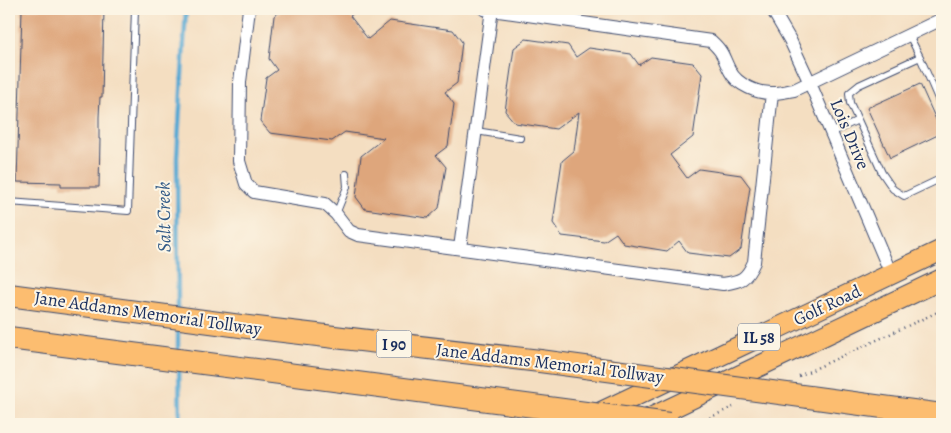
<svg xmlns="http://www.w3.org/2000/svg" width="951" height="433" viewBox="0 0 951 433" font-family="Alegreya,serif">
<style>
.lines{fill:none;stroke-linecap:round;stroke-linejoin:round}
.stream{stroke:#59a9d3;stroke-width:4.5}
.building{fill:#dea67c}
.service-casing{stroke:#3c496d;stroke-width:8}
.minor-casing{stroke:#3c496d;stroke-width:14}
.primary-casing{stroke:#3c496d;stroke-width:22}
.motorway-casing{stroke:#3c496d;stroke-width:24}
.path{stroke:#3c496d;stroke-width:2.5;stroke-dasharray:1 4;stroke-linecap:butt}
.service{stroke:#fff;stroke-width:6}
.minor{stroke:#fff;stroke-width:12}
.primary{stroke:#fcbd6f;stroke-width:20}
.motorway{stroke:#fcbd6f;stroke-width:22}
.motorway-bridge-casing{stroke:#3c496d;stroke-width:24;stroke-linecap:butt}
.motorway-bridge{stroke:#fcbd6f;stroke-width:22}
.labels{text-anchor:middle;stroke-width:4;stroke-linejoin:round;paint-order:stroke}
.shield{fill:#fcf5e5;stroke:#5e6a86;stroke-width:1}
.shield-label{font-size:16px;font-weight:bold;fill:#1b2f5e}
.street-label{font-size:18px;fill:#1b2f5e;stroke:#fcf5e5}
.water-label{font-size:19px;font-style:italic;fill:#315a87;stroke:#fcf5e5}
</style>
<rect width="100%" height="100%" fill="#fcf5e5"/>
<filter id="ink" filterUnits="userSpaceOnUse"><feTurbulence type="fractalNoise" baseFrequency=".02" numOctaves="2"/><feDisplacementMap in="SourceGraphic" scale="10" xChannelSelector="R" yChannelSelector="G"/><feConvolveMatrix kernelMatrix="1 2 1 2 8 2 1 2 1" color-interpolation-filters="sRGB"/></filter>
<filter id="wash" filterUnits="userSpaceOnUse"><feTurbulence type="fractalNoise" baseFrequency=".0096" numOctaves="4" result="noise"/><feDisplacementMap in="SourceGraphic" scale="20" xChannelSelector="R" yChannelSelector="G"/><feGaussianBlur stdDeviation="1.12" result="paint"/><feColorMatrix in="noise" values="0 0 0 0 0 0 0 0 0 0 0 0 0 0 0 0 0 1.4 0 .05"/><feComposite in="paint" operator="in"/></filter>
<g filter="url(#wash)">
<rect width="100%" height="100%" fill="#f4dec1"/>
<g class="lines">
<path class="stream" d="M178,312L177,157L186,9
M178,325V355
M179,367L180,424"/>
</g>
<g id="blocks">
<path class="building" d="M22,9H104L102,97H100L99,117V139H100L99,187H61V183L17,182Z
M284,9H360L350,16L368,39L390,21L453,30L462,42L457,83L445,92L454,104L448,146L436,155L446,167L439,208L428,218L365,209L356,197L361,156L384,138L345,132L332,141L270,133L260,121L266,78L277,70L269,59L274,16Z
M526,39L568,45L576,57L589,48L631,54L639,65L651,57L693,63L702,74L693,137L670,155L687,178L699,169L741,175L750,187L741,249L729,258L688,253L679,241L667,251L624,244L616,233L604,241L562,236L553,223L562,161L574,151L579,112L556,129L515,123L505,111L514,48Z
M920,84L942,133L890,158L867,108Z"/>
</g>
</g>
<g filter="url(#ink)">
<use href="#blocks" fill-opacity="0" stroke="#3c496d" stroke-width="1"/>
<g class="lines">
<defs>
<path id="service" d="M920,57L942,108
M858,120L882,173L893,189L904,196L942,178
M476,131L520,138
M831,133L858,120L850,103L849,93L859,85L920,57L909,35
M9,202L128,211L135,9
M336,214L347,187L346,174"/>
<path id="minor" d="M249,9L240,82L239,161L246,184L254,192L325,204L336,214L349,231L358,235L723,284C741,281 746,280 754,262L772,93
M484,9L711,41C725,54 722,56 730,71C737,85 758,94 774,93C780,93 787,91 794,90L942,19
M772,9L790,40L810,83L891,274
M460,248L492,9"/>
<path id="primary" d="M640,423L942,279
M576,424L942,250"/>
<path id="motorway" d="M9,295L248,327L540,361
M9,338L488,400
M809,397L942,415"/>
</defs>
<use href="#service" class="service-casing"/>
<use href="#minor" class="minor-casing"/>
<use href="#primary" class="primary-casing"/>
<use href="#motorway" class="motorway-casing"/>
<path class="path" d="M799,376L942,310
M696,424L733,407"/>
<use href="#service" class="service"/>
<use href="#minor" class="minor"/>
<use href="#primary" class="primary"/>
<use href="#motorway" class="motorway"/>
<defs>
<path id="motorway-bridge" d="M540,361L809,397
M488,400L669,424"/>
</defs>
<use href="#motorway-bridge" class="motorway-bridge-casing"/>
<use href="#motorway-bridge" class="motorway-bridge"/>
</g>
</g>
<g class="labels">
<g class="shield">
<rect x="738" y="323.5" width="42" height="27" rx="4"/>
<rect x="376.5" y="330.5" width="35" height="27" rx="4"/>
</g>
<g class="shield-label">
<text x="759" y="343">IL 58</text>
<text x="394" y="350">I 90</text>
</g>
<g class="street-label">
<text transform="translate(850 134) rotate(67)" y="6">Lois Drive</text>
<text transform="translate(827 305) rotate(-25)" y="6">Golf Road</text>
<text transform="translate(148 313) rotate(8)" y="6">Jane Addams Memorial Tollway</text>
<text transform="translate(550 363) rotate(7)" y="6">Jane Addams Memorial Tollway</text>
</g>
<g class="water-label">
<text transform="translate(163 217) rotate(-91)" y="7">Salt Creek</text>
</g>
</g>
<rect width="951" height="433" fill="none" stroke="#fcf5e5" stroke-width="30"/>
</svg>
